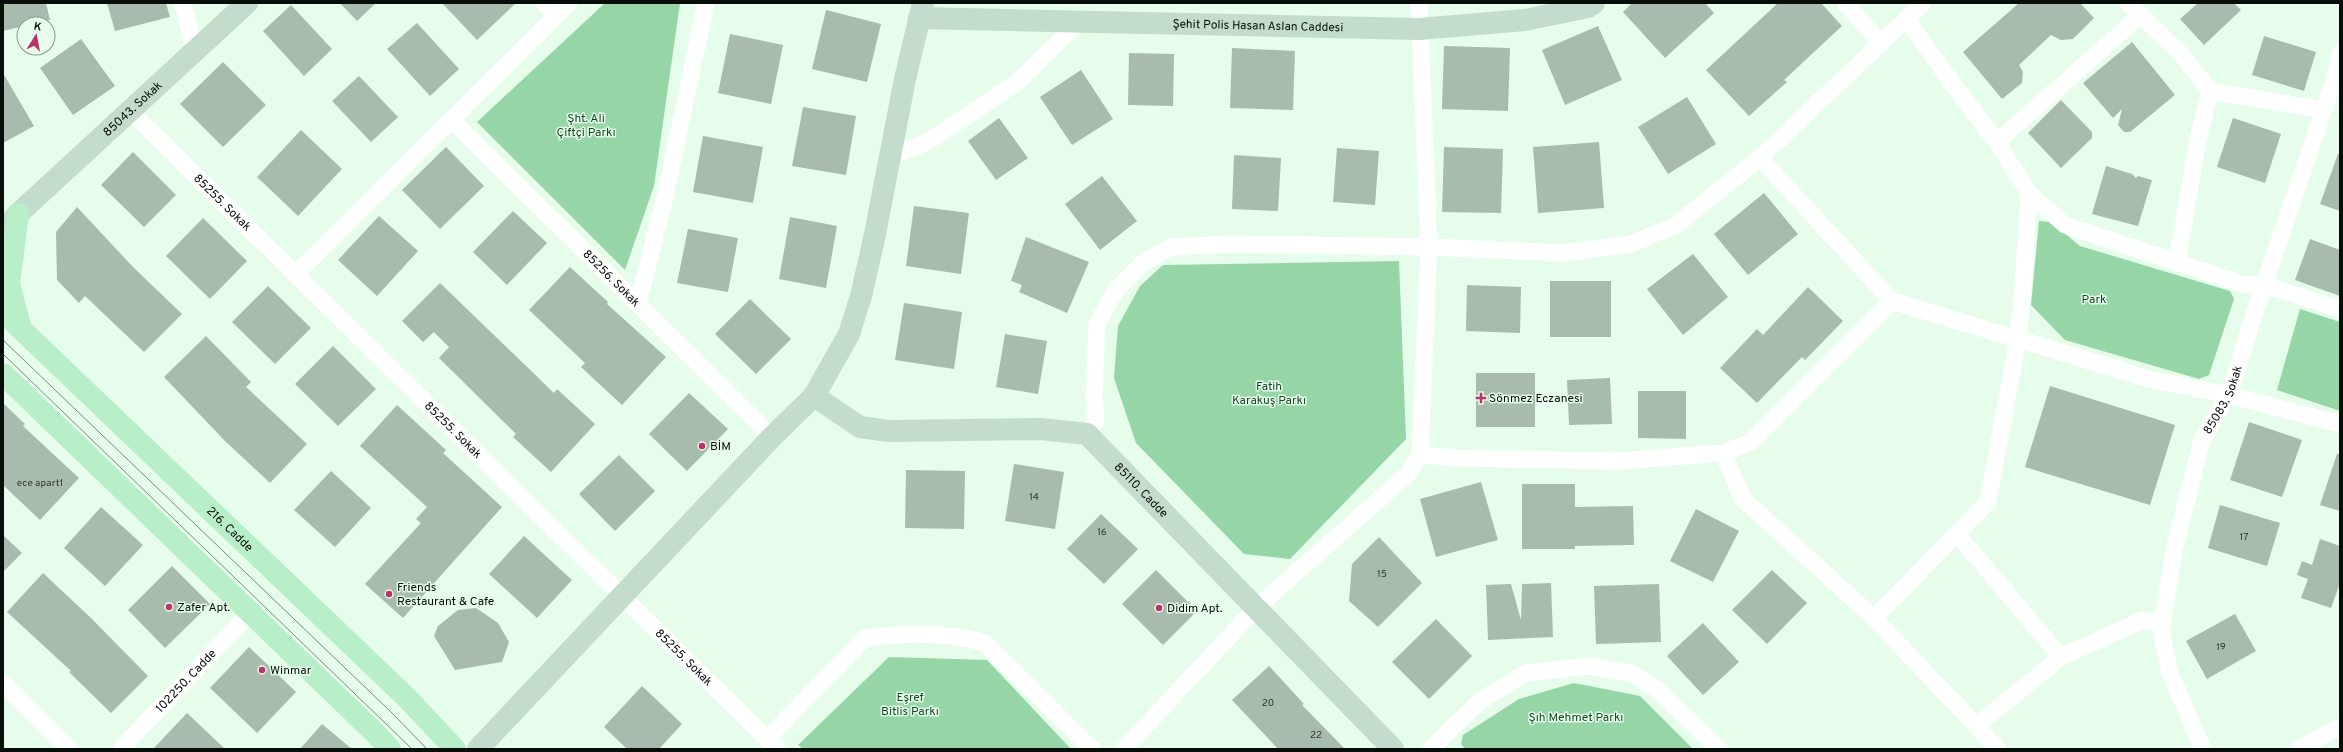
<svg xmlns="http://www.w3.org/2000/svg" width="2343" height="752" viewBox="0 0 2343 752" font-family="Overpass,sans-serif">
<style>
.green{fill:#96d6a6}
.building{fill:#a7bcac}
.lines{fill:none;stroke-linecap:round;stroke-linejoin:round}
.street{stroke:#fff;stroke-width:17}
.secondary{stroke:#c3dccb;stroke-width:22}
.primary{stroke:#b9efc8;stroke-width:22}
.tram{stroke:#7b897e;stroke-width:1}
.poi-dot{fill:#bd3268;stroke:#e7fdeb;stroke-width:1.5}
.labels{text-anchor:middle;stroke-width:3;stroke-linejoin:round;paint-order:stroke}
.number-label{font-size:10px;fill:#2f3931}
.street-label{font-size:12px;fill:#070d08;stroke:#e7fdeb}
.park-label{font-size:12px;fill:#154626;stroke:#e7fdeb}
.poi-label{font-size:12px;fill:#070d08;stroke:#e7fdeb;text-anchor:start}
</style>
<rect width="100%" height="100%" fill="#e7fdeb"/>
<path class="green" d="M605,3H680L654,186L625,270L477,122Z
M2039,221L2051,222L2080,246L2230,291L2234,299L2209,375L2199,379L2065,340L2031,305Z
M1399,261L1406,439L1290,559L1244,554L1136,443L1114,378L1118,326L1140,286L1163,265Z
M2300,309L2340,322V411L2277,390Z
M889,657L987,660L1071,749H803L798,745Z
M1574,683L1640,696L1693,749H1465L1461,744L1463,735L1519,699Z"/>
<path class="building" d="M3,3H46L50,20L24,24V26L3,31Z
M107,3H166L170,17L115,31Z
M340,3H376L357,21Z
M442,3H516L477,40Z
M1632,3H1705L1714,13L1665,58L1623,12Z
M1778,3H1821L1842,26L1784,80L1787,82L1749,116L1706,70Z
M2019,3H2080L2094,18L2073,39L2061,40L2051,35L2019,65L2023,72L2022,83L2002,99L1963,52Z
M2198,3H2234L2241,10L2204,45L2180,19Z
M291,5L332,49L304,76L263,31Z
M826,10L881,24L867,82L812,69Z
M417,23L459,69L430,96L387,49Z
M1598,26L1622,80L1565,105L1542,50Z
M730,34L783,45L771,104L718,93Z
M2264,36L2316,52L2304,91L2252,75Z
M81,39L115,86L73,115L40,68Z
M2132,42L2175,95L2130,132H2124L2118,125L2122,109L2113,118L2083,83Z
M1444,46L1510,48L1508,111L1442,109Z
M1232,48L1295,51L1293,110L1230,108Z
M1129,53L1174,54L1173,106L1128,105Z
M223,62L266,105L223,147L180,104Z
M1081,70L1113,119L1072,145L1040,97Z
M3,73L34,126L3,143Z
M359,76L398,117L371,142L332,101Z
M1687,97L1716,144L1668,174L1638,127Z
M2061,100L2092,132V138L2061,168L2028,133Z
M803,107L856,116L846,175L792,166Z
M999,118L1028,158L996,180L968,141Z
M2233,118L2281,134L2265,183L2217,167Z
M301,130L342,169L298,216L257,177Z
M703,136L763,147L753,203L693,192Z
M1599,142L1604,208L1538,213L1533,147Z
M446,147L484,186L440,229L402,190Z
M1444,147L1503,149L1501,213L1442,212Z
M1337,148L1379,151L1375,205L1333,202Z
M133,152L176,195L144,227L101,185Z
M2338,154H2340V211L2320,204Z
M1234,155L1281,158L1278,211L1232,209Z
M2106,166L2132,174L2136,178L2138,176L2152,180L2138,226L2092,214Z
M1102,176L1137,221L1100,250L1065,204Z
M1764,193L1798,234L1748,275L1714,234Z
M914,206L969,213L961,274L906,266Z
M77,207L132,266L182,314L144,352L85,296L79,303L57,280L56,232Z
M513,211L547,243L507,285L473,252Z
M379,216L418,251L377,296L338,260Z
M790,217L837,226L826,288L779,279Z
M203,218L247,261L210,299L166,256Z
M688,229L738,238L728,292L677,283Z
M1026,237L1089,262L1067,313L1019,292L1022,285L1011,281Z
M2310,239L2340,250V296L2295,280Z
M1693,254L1728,297L1683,335L1647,289Z
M570,267L608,302L607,304L666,357L622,405L581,367L585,363L529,310Z
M1550,281H1611V337H1550Z
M440,283L554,393L557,389L595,424L551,472L513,437L516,434L439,358L449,347L434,332L423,342L402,321Z
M1467,285L1521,287L1520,333L1466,331Z
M268,286L311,328L275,364L232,322Z
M1808,287L1843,321L1805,360L1802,357L1757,403L1720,368L1757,329L1763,335Z
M750,299L791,339L756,374L715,334Z
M904,303L962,312L954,369L895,360Z
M1005,334L1047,341L1038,394L996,387Z
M206,336L251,382L246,387L307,444L270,483L224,440L164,377Z
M333,346L376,389L338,426L295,384Z
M1476,373H1535V427H1476Z
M1610,378L1612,424L1569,425L1567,380Z
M2050,386L2175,425L2150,505L2025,467Z
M1638,391H1686V439L1638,438Z
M689,393L728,429L687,471L649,434Z
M3,403L25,424L23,426L79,478L40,520L3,485Z
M397,405L446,450L443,453L502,507L403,618L365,584L421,523L416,519L427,507L360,446Z
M2249,422L2302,440L2282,497L2230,480Z
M2337,454H2340V511L2320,505Z
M619,455L655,491L615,531L579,494Z
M1014,464L1064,472L1055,529L1005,521Z
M906,470L965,471L964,529L905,528Z
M331,471L371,508L335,547L294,510Z
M1481,482L1498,540L1436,557L1420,499Z
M1522,484H1575V507L1633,506L1634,545L1575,546V549H1522Z
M2220,505L2280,523L2267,566L2208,548Z
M101,507L143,545L105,586L64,548Z
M1696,509L1739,531L1713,582L1670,561Z
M1101,514L1138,549L1104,584L1067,549Z
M3,535L22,553L3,572Z
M524,536L572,580L537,618L489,574Z
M1379,537L1422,583L1378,627L1349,601L1352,564Z
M2320,539L2340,546V583L2331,608L2301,598L2308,579L2297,575L2302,561L2312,565Z
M172,566L210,604L165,648L128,610Z
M1156,570L1197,611L1163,645L1122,604Z
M1772,570L1807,603L1767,644L1732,610Z
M43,573L91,618L148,676L111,713L69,672L71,671L7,612Z
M1551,583L1553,637L1488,640L1486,585L1511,584L1521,620L1522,584Z
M1659,584L1661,642L1596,644L1594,586Z
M476,608L498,623L509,642L502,662L455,670L434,636L438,626L458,610Z
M2235,614L2256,651L2207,679L2186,641Z
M1436,619L1472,656L1429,699L1392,662Z
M1703,623L1739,662L1703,695L1667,656Z
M249,647L296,692L257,733L210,688Z
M1269,666L1304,704L1302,705L1345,749H1278L1232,700Z
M642,686L682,724L659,749H627L604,727Z
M187,713L225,749H153Z
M322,724L352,749H300Z"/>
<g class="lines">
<g class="street">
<path d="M183,3L195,53"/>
<path d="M544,3L556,15"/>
<path d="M1845,3L1882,44"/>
<path d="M2128,3L2182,55L2210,91L2198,140L2177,262"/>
<path d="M1907,20L1955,87L1997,142L2029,193L2065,225L2242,284L2264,285L2340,309"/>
<path d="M2210,91L2324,110"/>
<path id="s1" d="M130,111L777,749"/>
<path id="s2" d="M451,119L772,437"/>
<path d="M1997,142L2141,15"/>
<path d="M890,157L929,141L1019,81L1080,21"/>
<path d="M1760,158L1892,301L2149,379L2229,395L2340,424"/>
<path d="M295,275L569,3"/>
<path d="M638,304L665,197L706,3"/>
<path d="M1087,434L1096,421L1094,396L1097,324L1116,290L1143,263L1171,247L1230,244L1429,247L1564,253L1631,244L1676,225L1760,158L1923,3"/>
<path d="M1723,453L1743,499L1874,618L1998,749"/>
<path d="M1420,455L1457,458L1618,461L1723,453L1751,442L1892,301"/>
<path d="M1957,534L2061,657"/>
<path d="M1874,618L1988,502L2018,339L2023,289L2029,193"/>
<path d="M3,683L69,749"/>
<path d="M1976,726L2061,657L2143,620L2162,624"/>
<path d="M767,739L865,638C904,633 948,632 985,643L1092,749"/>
<path id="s3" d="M121,749L250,613"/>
<path d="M1124,749L1257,607L1408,474L1420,455L1429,247L1419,3"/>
<path d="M1431,749L1480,701L1526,673L1589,666L1631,673L1658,690L1719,749"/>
<path id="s4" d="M2203,749L2170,673L2161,631L2174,550L2202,440L2229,395L2257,306L2336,74L2340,53"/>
<path d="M2299,749L2340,727"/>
</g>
<g class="secondary">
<path id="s5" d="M919,18L1419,29L1525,20L1588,7L1594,3"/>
<path id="s6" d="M3,232L18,214L247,3"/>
<path id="s7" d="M814,396L860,427L888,431L1041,429L1087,434L1393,749"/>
<path d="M478,749L772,437L814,396L849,334L861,296L874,239L905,79L923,3"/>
</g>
<g class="primary">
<path d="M18,214L9,284L21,329"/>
<path id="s8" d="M3,312L407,698L455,749"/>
<path d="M3,374L373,731L390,749"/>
</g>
<path class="tram" d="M3,340L392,713L427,749
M3,354L412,749"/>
</g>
<g class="poi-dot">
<path d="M1479 392h4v4h4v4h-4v4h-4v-4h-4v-4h4z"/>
<circle cx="702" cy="446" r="4"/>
<circle cx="389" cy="594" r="4"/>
<circle cx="169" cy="607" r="4"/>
<circle cx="1159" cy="608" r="4"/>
<circle cx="262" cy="670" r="4"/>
</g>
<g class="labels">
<g class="number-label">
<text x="40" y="486">ece apart1</text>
<text x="1034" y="500">14</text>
<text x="1102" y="535">16</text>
<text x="2244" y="540">17</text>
<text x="1382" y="577">15</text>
<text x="2221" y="650">19</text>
<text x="1268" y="706">20</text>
<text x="1316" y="738">22</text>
</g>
<g class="street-label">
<text dy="4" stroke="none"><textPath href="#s5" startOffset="339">Şehit Polis Hasan Aslan Caddesi</textPath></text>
<text dy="4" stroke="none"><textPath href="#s6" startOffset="179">85043. Sokak</textPath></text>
<text dy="4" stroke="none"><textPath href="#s1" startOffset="130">85255. Sokak</textPath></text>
<text dy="4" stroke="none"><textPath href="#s2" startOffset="226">85256. Sokak</textPath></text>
<text dy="4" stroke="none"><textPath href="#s4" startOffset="367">85083. Sokak</textPath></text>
<text dy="4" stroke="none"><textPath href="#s1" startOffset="454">85255. Sokak</textPath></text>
<text dy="4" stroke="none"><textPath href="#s7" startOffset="361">85110. Cadde</textPath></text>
<text dy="4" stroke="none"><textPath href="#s8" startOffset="314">216. Cadde</textPath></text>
<text dy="4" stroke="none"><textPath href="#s1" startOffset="778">85255. Sokak</textPath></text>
<text dy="4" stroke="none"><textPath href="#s3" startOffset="94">102250. Cadde</textPath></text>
</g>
<g class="park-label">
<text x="586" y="122">Şht. Ali<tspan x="586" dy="14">Çiftçi Parkı</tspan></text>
<text x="2094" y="303">Park</text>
<text x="1269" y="390">Fatih<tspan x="1269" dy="14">Karakuş Parkı</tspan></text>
<text x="910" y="701">Eşref<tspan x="910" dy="14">Bitlis Parkı</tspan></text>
<text x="1576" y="721">Şıh Mehmet Parkı</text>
</g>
<g class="poi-label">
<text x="1489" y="402">Sönmez Eczanesi</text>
<text x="710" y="450">BİM</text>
<text x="397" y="591">Friends<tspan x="397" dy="14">Restaurant &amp; Cafe</tspan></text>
<text x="177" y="611">Zafer Apt.</text>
<text x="1167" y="612">Didim Apt.</text>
<text x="270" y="674">Winmar</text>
</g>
</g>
<rect width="2343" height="752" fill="none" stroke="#070d08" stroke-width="8"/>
<g transform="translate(36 36) rotate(11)"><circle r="19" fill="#e7fdeb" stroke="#8d9d90"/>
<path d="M0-3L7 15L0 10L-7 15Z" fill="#bd3268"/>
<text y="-6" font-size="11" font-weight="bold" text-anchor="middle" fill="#070d08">K</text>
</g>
</svg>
